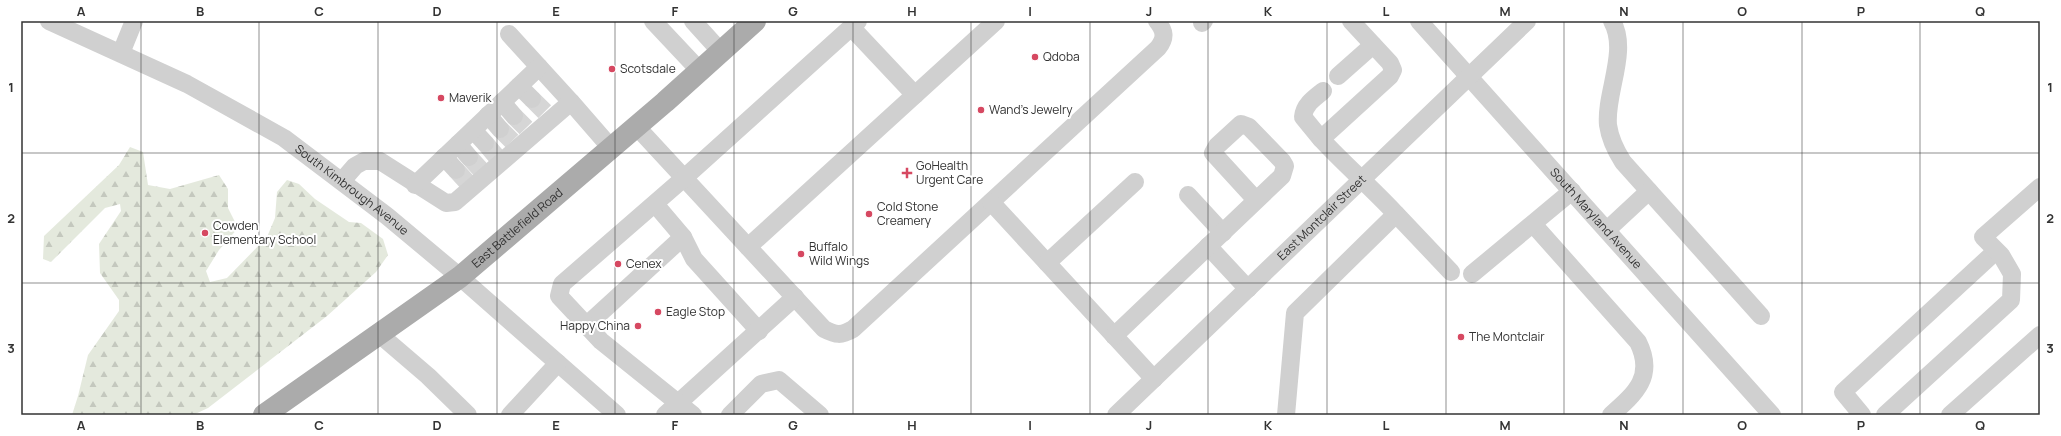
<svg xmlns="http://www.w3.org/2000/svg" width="2061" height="436" viewBox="0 0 2061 436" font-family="Manrope,sans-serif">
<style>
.forest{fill:url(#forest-firs)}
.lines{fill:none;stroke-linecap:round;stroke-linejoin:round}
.minor-tunnel{stroke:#d6d6d6;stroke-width:18;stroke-dasharray:18 9;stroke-linecap:butt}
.minor{stroke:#d0d0d0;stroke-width:18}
.major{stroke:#ababab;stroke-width:22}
.grid{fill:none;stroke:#333;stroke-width:1;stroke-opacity:0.55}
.poi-dot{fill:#d64861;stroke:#fff;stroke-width:1.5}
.labels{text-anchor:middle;stroke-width:4;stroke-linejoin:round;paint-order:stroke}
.poi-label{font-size:12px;fill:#333;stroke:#fff;text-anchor:start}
.street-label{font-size:12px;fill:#333;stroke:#fff}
.neatline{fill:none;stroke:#333;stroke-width:1.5}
.grid-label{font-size:13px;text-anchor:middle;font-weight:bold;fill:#333}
</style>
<defs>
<pattern id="forest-firs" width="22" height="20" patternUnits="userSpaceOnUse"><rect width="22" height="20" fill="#e4e9dd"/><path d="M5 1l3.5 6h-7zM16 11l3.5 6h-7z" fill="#c4c8be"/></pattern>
</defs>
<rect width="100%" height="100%" fill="#fff"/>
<path class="forest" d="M130,147L143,152L148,185L170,189L219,175L228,189V208L238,228L219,250L206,271L210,282L227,278L267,237L275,218L277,192L287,180L299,184L315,199L349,222L361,223L383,239L388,255L376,272L327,316L208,408L193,415H72L78,396L88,355L119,311V300L100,273L99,244L121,211L120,204L105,208L51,262L43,259L44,236L119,165Z"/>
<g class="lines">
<path class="minor-tunnel" d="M532,99L545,112
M514,116L526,128
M500,129L512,141
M485,143L496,156
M469,157L481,170
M456,170L467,182"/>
<g class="minor">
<path id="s1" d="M49,21L187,84L284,138L387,216L460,277L617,415"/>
<path d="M653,21L700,71"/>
<path d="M693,21L721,52"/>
<path id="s2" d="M1419,21L1772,415"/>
<path d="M1612,21C1629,51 1605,93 1608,125C1610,139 1616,151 1623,162L1761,316"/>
<path d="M1202,23L1204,21"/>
<path d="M851,27L915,95"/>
<path d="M509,34L571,102"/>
<path d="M121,53L134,21"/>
<path d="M1338,76L1373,45"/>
<path d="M519,86L532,99"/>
<path d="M502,102L514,116"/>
<path d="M488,115L500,129"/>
<path d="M636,126L824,329C836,335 841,336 853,329L1158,48C1166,38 1165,31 1157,21"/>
<path d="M473,130L485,143"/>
<path d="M1321,139L1303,117C1304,105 1314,98 1323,91"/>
<path d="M458,144L469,157"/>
<path d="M444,157L456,170"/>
<path d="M342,181L355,166L364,161H380L446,203L455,202L571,102L611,148"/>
<path d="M415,185L539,67"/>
<path d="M1188,195L1223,233"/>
<path d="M991,202L1154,379"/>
<path d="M655,204L683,237L694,259L759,331"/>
<path d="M1396,214L1451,272"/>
<path d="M1533,224L1638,342C1655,376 1636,393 1611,415"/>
<path d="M1607,230L1649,191"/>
<path d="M1208,246L1248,289"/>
<path d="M748,247L996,21"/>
<path d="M1047,263L1135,182"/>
<path d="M1472,274L1572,191"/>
<path d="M587,325L683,237"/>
<path d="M379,334L428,376L468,415"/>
<path d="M1114,336L1282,176L1285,166L1282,161L1249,127L1241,124L1217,146L1213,153L1256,200"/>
<path d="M510,415L558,363"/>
<path d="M665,415L795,297"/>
<path d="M693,415L601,341L559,296L562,284L684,178L858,21"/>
<path d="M730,415L761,384L779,380L820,415"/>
<path id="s3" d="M1116,415L1527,21"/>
<path d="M1286,415L1295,313L1396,214C1372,188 1345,165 1321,139L1390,76L1393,70L1390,63L1351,21"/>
<path d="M1862,415L1843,392L1996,251"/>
<path d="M1885,415L2011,300L2012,274L2001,255L1983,237L2040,187"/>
<path d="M1950,415L2040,335"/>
</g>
<path class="major" id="s4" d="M264,415L460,277L665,102L755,21"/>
</g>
<path class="grid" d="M141,21V415M259,21V415M378,21V415M497,21V415M615,21V415M734,21V415M853,21V415M971,21V415M1090,21V415M1208,21V415M1327,21V415M1446,21V415M1564,21V415M1683,21V415M1802,21V415M1920,21V415M21,153H2040M21,283H2040"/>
<g class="poi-dot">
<circle cx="1035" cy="57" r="4"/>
<circle cx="612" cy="69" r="4"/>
<circle cx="441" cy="98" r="4"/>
<circle cx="981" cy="110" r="4"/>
<path d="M905 167h4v4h4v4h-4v4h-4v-4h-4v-4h4z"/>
<circle cx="869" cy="214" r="4"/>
<circle cx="205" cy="233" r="4"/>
<circle cx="801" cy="254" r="4"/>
<circle cx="618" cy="264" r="4"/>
<circle cx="658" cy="312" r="4"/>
<circle cx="638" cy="326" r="4"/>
<circle cx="1461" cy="337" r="4"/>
</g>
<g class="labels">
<g class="poi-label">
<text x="1043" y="61">Qdoba</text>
<text x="620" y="73">Scotsdale</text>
<text x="449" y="102">Maverik</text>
<text x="989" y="114">Wand's Jewelry</text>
<text x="916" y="170">GoHealth<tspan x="916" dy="14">Urgent Care</tspan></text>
<text x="877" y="211">Cold Stone<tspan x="877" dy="14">Creamery</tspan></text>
<text x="213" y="230">Cowden<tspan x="213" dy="14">Elementary School</tspan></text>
<text x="809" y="251">Buffalo<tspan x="809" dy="14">Wild Wings</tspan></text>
<text x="626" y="268">Cenex</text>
<text x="666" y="316">Eagle Stop</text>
<text x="630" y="330" text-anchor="end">Happy China</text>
<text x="1469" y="341">The Montclair</text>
</g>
<g class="street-label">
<text dy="4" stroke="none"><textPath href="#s1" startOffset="348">South Kimbrough Avenue</textPath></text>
<text dy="4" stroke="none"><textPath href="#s3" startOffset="285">East Montclair Street</textPath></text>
<text dy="4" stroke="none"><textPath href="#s2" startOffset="265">South Maryland Avenue</textPath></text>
<text dy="4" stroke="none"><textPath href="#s4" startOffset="315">East Battlefield Road</textPath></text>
</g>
</g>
<rect width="2061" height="436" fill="none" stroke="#ffffff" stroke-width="44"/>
<rect x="22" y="22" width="2017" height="392" class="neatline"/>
<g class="grid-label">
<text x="81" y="16">A</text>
<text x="200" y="16">B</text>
<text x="319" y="16">C</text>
<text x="437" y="16">D</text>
<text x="556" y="16">E</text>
<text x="675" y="16">F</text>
<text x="793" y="16">G</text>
<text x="912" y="16">H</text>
<text x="1030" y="16">I</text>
<text x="1149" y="16">J</text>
<text x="1268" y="16">K</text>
<text x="1386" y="16">L</text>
<text x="1505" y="16">M</text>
<text x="1624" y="16">N</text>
<text x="1742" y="16">O</text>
<text x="1861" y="16">P</text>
<text x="1980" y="16">Q</text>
<text x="11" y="92">1</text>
<text x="2050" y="92">1</text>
<text x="11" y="223">2</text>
<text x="2050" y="223">2</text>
<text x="11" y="353">3</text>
<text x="2050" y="353">3</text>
<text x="81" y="430">A</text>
<text x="200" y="430">B</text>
<text x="319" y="430">C</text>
<text x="437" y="430">D</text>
<text x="556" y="430">E</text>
<text x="675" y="430">F</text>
<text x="793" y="430">G</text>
<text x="912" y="430">H</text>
<text x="1030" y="430">I</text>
<text x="1149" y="430">J</text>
<text x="1268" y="430">K</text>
<text x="1386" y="430">L</text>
<text x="1505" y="430">M</text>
<text x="1624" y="430">N</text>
<text x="1742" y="430">O</text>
<text x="1861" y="430">P</text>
<text x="1980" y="430">Q</text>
</g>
</svg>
